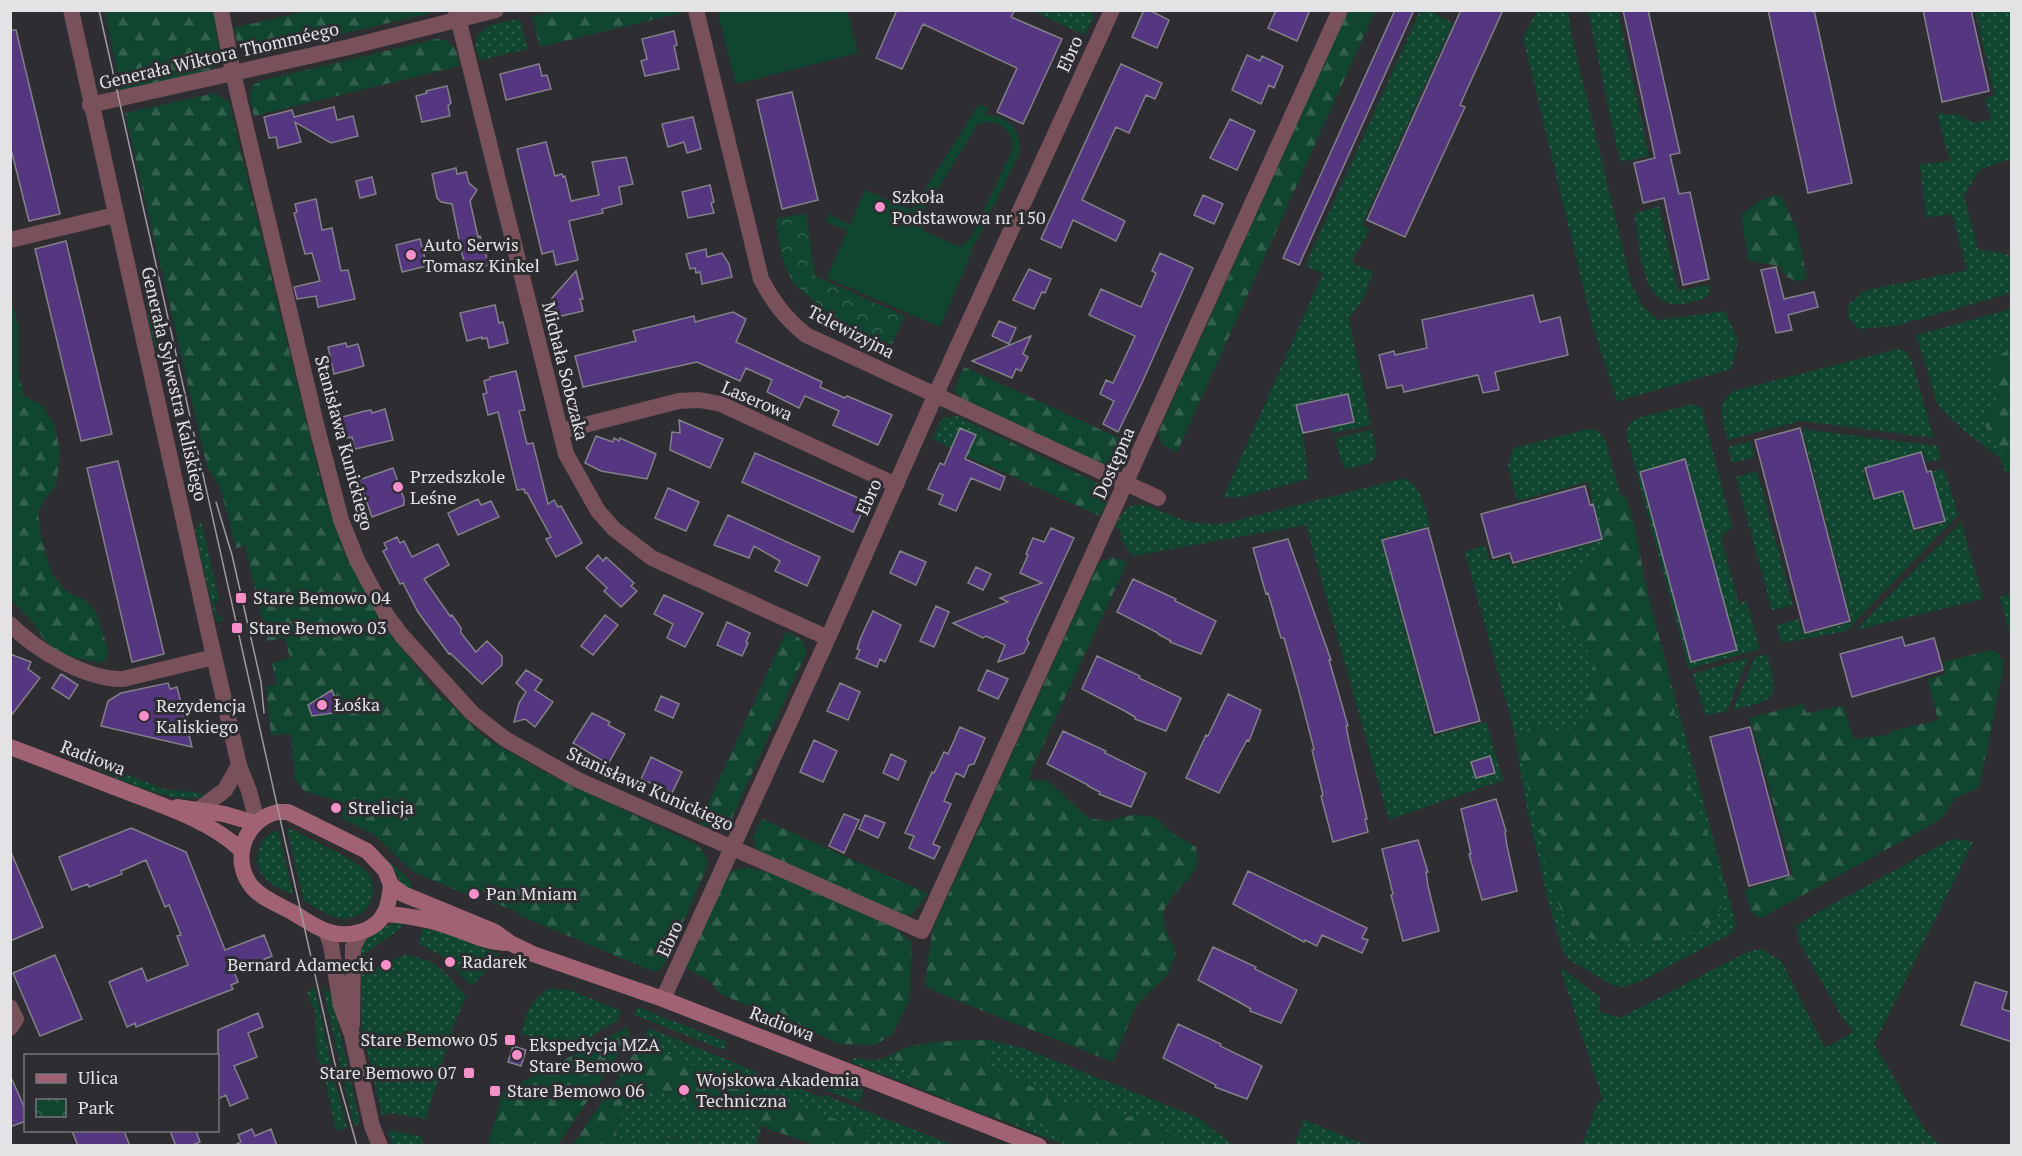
<svg xmlns="http://www.w3.org/2000/svg" width="2022" height="1156" viewBox="0 0 2022 1156" font-family="'PT Serif',serif">
<style>
.grass{fill:url(#grass-dots)}
.forest{fill:url(#forest-firs)}
.park{fill:url(#park-crowns)}
.pitch{fill:#10462f;fill-rule:evenodd}
.building{fill:#543780;stroke:#828187;stroke-width:1.5}
.lines{fill:none;stroke-linecap:round;stroke-linejoin:round}
.minor{stroke:#78515a;stroke-width:16}
.tertiary{stroke:#78515a;stroke-width:16}
.secondary{stroke:#a16373;stroke-width:16}
.tram{stroke:#9c9b9f;stroke-width:1.5}
.poi-dot{fill:#f98fca;stroke:#2e2d32;stroke-width:2}
.labels{text-anchor:middle;stroke-width:6;stroke-linejoin:round;paint-order:stroke}
.street-label{font-size:18px;fill:#e3e2e5;stroke:#2e2d32}
.poi-label{font-size:18px;fill:#e3e2e5;stroke:#2e2d32;text-anchor:start}
</style>
<defs>
<pattern id="grass-dots" width="8" height="8" patternUnits="userSpaceOnUse" patternTransform="scale(1.5)"><rect width="8" height="8" fill="#10462f"/><path d="M2 2h.1M6 6h.1" fill="none" stroke="#33604d" stroke-width="1.8" stroke-linecap="round"/></pattern>
<pattern id="forest-firs" width="22" height="20" patternUnits="userSpaceOnUse" patternTransform="scale(1.5)"><rect width="22" height="20" fill="#10462f"/><path d="M5 1l3.5 6h-7zM16 11l3.5 6h-7z" fill="#33604d"/></pattern>
<pattern id="park-crowns" width="20" height="18" patternUnits="userSpaceOnUse" patternTransform="scale(1.5)"><rect width="20" height="18" fill="#10462f"/><path d="M2 6a3 3 0 1 1 6 0M12 15a3 3 0 1 1 6 0" fill="none" stroke="#33604d"/></pattern>
</defs>
<rect width="100%" height="100%" fill="#2e2d32"/>
<path class="grass" d="M1032,11H1092L1093,19L1085,35Z
M1420,11H1429L1453,23L1362,225L1370,229L1352,260L1357,266L1374,271L1363,299L1349,319L1371,425L1333,433L1331,427L1354,422L1348,394L1296,405L1303,433L1308,479L1241,497L1223,498L1323,273L1305,266Z
M1537,11H1568L1570,28L1631,283L1642,305L1658,320L1725,311L1738,341L1732,369L1617,401L1593,327L1523,38Z
M1588,11H1618L1649,156L1620,162Z
M1975,11H2011V161L2008,160L1979,170L1964,196L1978,249L2011,255V293L1895,326L1858,329L1848,317L1849,304L1866,290L1967,270L1952,214L1926,218L1920,164L1950,161L1937,113L1960,115L1973,123L1991,120L1985,99L1995,95Z
M520,19L528,49L480,60L475,46L478,34L490,25Z
M1659,206L1678,290L1709,285L1710,295C1640,329 1643,263 1634,214Z
M2011,309V471H2005L2000,458L1964,431L1938,406L1916,335Z
M153,310L163,352L155,348L147,316Z
M1898,349L1907,352L1912,362L1934,438L1801,421L1727,440C1723,417 1714,408 1733,391Z
M1694,404L1702,409L1732,527L1721,537L1739,605L1746,600L1760,649L1689,669L1627,437C1627,427 1628,423 1637,418Z
M958,416L981,428L969,457L932,439L942,418Z
M1588,429L1598,431L1606,442L1736,923L1732,933L1641,981L1623,987L1612,985L1568,959L1562,949L1549,904L1524,794L1514,731L1465,552L1485,545L1490,561L1508,557L1511,566L1603,540L1588,482L1517,501L1508,465L1514,448Z
M1802,429L1937,446L1941,459L1926,462L1923,452L1863,468L1872,500L1903,492L1914,532L1945,522L1932,472L1944,468L1958,515L1846,631L1781,643L1777,625L1799,619L1804,635L1852,622Z
M1372,430L1376,449L1375,459L1370,463L1346,469L1342,463L1335,438Z
M1751,441L1755,457L1732,463L1728,447Z
M1757,471L1793,605L1772,610L1736,477Z
M1404,478C1423,488 1424,507 1430,526L1381,539L1390,571L1402,568L1405,582L1393,586L1422,692L1434,689L1437,701L1425,705L1433,736L1486,722L1503,780L1389,820L1306,525L1133,556L1121,541V530L1115,526C1133,488 1151,510 1181,519C1195,524 1208,524 1223,524Z
M201,521L219,600L214,602L218,617H223V620L216,622L195,530Z
M1961,522L1983,599L1856,630Z
M2011,594H2012L2011,638L2000,597Z
M1767,654C1779,700 1778,699 1733,710L1755,657Z
M1748,658L1727,711L1706,716L1692,674Z
M83,758L167,790L195,792L207,796C172,807 119,778 86,765Z
M287,828L297,832C312,840 356,860 366,871C385,893 365,924 337,918C326,915 314,906 304,901Z
M278,830L293,895C283,890 271,885 264,877C250,861 259,836 278,830Z
M1956,839L1973,842L1874,1044L1924,1129L1939,1145H1582L1598,1102L1603,1101L1560,967L1600,997L1599,1011L1620,1018L1749,951L1762,949L1782,962L1825,1048L1853,1032L1840,1014L1798,940L1797,926L1806,919L1948,841Z
M389,861L411,881L412,891L401,883Z
M396,923H402L401,928L366,953L359,954C364,938 380,927 396,923Z
M422,928L448,934L499,954L501,962L484,973L472,986L441,955L419,944Z
M404,955C438,958 445,973 466,996L453,1027L426,1119L389,1113L382,1116L362,1027L361,975Z
M323,988L331,993L360,1123L354,1126Z
M550,988L570,990L621,1011L617,1021C600,1030 564,1057 544,1048C533,1044 535,1037 521,1034C527,1011 529,1001 550,988Z
M312,989H315L336,1086L347,1128L336,1131L326,1083L317,1054L315,1011L307,993Z
M637,1007L727,1042L724,1050L634,1015Z
M649,1028L759,1073L758,1077L774,1084L776,1080L824,1098L825,1095L953,1145H864L871,1133L639,1046Z
M988,1040L1023,1048L1194,1116L1201,1120L1233,1145H1065L851,1062L853,1058L869,1060L882,1059L910,1047L934,1042Z
M829,1083L864,1090L859,1103L826,1090Z
M641,1089L664,1093L710,1111L719,1108L745,1114L762,1125L756,1145H703L695,1140L674,1137L640,1144L628,1143L615,1133C618,1116 626,1099 641,1089Z
M1304,1120L1366,1145H1294Z
M389,1130L422,1137L423,1145H393L388,1133Z"/>
<path class="forest" d="M105,11H214L220,59L217,66L201,74L121,90Z
M307,11H433L431,13L260,53L249,55L240,50L233,28Z
M557,11L685,10V12L540,47L532,16Z
M1348,11H1375L1177,452L1163,445L1158,433Z
M436,39L447,40L456,50L460,66L254,116L250,98L253,85L264,80Z
M215,93L229,102L322,486L346,556L380,620L432,687L487,739L548,774L694,843C702,849 707,855 708,865L668,957L660,970L655,972L518,915V912L494,903L496,896L471,887L468,895L413,872L373,834L341,818L346,803L304,791L295,779L291,734L271,735L266,687L277,685L272,663L290,658L285,638L267,641L245,546L236,548L221,490L207,466L125,113Z
M1776,195L1782,197L1798,233L1807,278L1799,282L1787,277L1779,266L1748,260L1741,215L1761,200Z
M10,295L18,325V372L24,396L43,406L55,426L60,453L56,486L47,496L38,513L41,535L51,573L67,592L85,600L96,612L108,649L106,660L100,663L63,655L49,647L32,621L11,600Z
M2011,349V471H2005L1998,442L1990,435L1984,422V413L1998,397V389L1993,379L1994,358Z
M964,367L1132,444L1124,463L1107,466L965,402L954,390Z
M981,428L1104,486L1109,497L1100,516L969,457Z
M1613,491L1626,497C1636,524 1639,552 1645,581C1650,605 1657,628 1663,651C1674,701 1679,750 1694,798C1704,828 1731,880 1720,911C1714,929 1687,935 1671,938C1641,944 1589,951 1568,922C1558,908 1553,887 1548,871C1543,857 1543,841 1539,827C1532,798 1519,768 1519,738L1529,728L1541,725L1559,732L1577,726L1588,711L1589,683L1594,661L1584,646L1569,633L1558,604L1560,583L1598,552L1605,538L1599,510L1603,497Z
M1111,558L1122,559L1127,563L1032,769L1029,779L1048,781L1088,818L1107,821L1132,815L1155,817L1172,833L1196,847C1197,855 1199,864 1195,870C1184,889 1158,899 1165,926C1167,934 1172,943 1176,952L1168,974L1136,1005L1113,1062L938,993L926,986L925,979L933,928L1099,562Z
M786,632C797,635 805,640 806,653L731,820L718,829L699,824Z
M1991,650L1999,654L2003,661L2002,675L1979,788L1955,798L1942,818L1929,826L1761,918C1749,914 1748,902 1745,890L1793,875L1750,718L1803,704L1806,713L1843,706L1854,739L1888,735L1891,731L1938,720L1928,679L1945,674L1944,662Z
M762,819L928,894L913,913L904,917L756,851L753,837Z
M748,867L772,874L895,928L912,943L909,1001L892,1034L875,1045L841,1044L720,994L710,981L687,969V958L729,872Z
M627,1027L630,1037L558,1145H488L503,1092Z
M988,1040L989,1048L986,1054L988,1062L1002,1073L1015,1077L1042,1093L1071,1105L1105,1108L1126,1117L1137,1116L1149,1119L1158,1127L1197,1145H1065L1059,1143V1131C1045,1115 1029,1122 1011,1120C979,1117 941,1097 911,1085L909,1074L891,1055C920,1039 955,1041 988,1040Z
M639,1046L645,1047L872,1133L864,1145H814L769,1129L745,1114L719,1108L710,1111L664,1093L641,1089C626,1098 618,1116 615,1133C637,1156 675,1126 703,1145H573Z"/>
<path class="park" d="M806,213L815,276L904,316L892,345L849,325L825,311L792,282L781,255L776,219Z"/>
<path class="pitch" d="M717,11H847L858,53L736,84Z
M979,104L988,108L984,115C1009,116 1022,128 1019,154L976,242L969,250L972,252L940,327L827,278L848,229L846,230L826,222L829,214L850,225L865,190L912,210ZM986,122C1003,121 1012,132 1013,148L971,238L960,247L922,230L927,217L922,214L978,124Z"/>
<path class="building" d="M892,10H1015L1011,17L1062,39L1023,124L997,112L1017,68L923,24L902,69L876,58L896,12Z
M1144,10H1149L1169,20L1157,48L1132,37Z
M1276,10H1310L1297,41L1268,28Z
M1395,10H1414L1299,265L1283,258Z
M1461,10H1503L1460,105L1465,107L1405,237L1367,220Z
M1623,10H1648L1680,153L1670,155L1679,194L1690,192L1709,279L1683,285L1664,198L1643,203L1634,163L1655,158Z
M1768,10H1814L1852,183L1808,193Z
M1923,10H1971L1989,91L1942,102Z
M10,30H16L60,214L29,221L10,145Z
M674,31L677,45L674,46L679,69L645,76L641,61L647,59L642,39Z
M1247,55L1260,61L1262,56L1283,66L1274,88L1269,85L1261,104L1232,90Z
M539,64L542,76L547,75L551,89L506,100L500,74Z
M1121,64L1162,83L1155,99L1146,95L1129,133L1116,127L1082,200L1125,221L1116,241L1073,220L1061,248L1041,239Z
M447,86L451,103L448,106L450,116L422,122L416,96L427,93L426,91Z
M792,92L818,200L782,209L757,100Z
M334,107L337,120L353,116L358,136L331,143L295,122L301,142L278,148L276,137L269,138L264,117L292,110L294,117Z
M693,117L701,149L687,153L684,142L668,147L662,124Z
M1230,119L1255,131L1237,170L1210,158Z
M546,142L555,176L562,174L563,177L565,176L571,201L599,195L592,162L626,157L633,184L619,187L622,204L602,209L603,213L569,221L578,260L556,265L553,251L542,254L517,149Z
M456,168L457,174L466,172L469,183L477,190L470,201L478,237L480,236L489,265L467,270L462,254L452,204L441,202L437,198L432,174Z
M372,177L376,194L360,198L356,181Z
M710,185L714,202L711,203L714,213L688,218L682,192Z
M1203,195L1223,204L1214,224L1194,215Z
M316,199L322,230L332,228L341,271L348,270L355,299L318,307L316,296L297,299L294,287L320,281L312,253L305,254L294,213L297,212L295,204Z
M420,239L427,266L402,272L396,245Z
M66,241L112,434L81,441L35,249Z
M706,249L707,257L722,253L729,264L732,277L702,284L700,272L696,273L695,268L690,269L686,254Z
M1160,253L1193,268L1141,385L1118,432L1103,424L1114,401L1100,394L1106,380L1113,383L1135,336L1089,315L1101,289L1141,307L1156,273L1152,271Z
M1776,267L1784,299L1814,292L1818,307L1788,315L1792,330L1776,333L1761,270Z
M1029,269L1051,279L1045,293L1042,292L1034,309L1013,300Z
M576,271L583,299H580L583,311L557,317L552,298Z
M1533,295L1540,322L1560,317L1568,355L1495,372L1499,390L1483,393L1478,375L1404,392L1402,385L1387,388L1379,355L1394,351L1395,355L1427,348L1422,320Z
M495,305L499,323L503,322L508,343L489,348L487,338L482,339V337L467,341L460,313Z
M733,312L746,319L736,342L822,382L820,387L845,398L847,396L892,415L878,445L833,425L839,411L805,396L799,408L767,392L772,380L746,368L740,381L697,362L583,387L575,356L636,341L633,331L694,316L695,322Z
M999,321L1016,328L1009,344L992,336Z
M1031,336L1023,354L1028,357L1021,371L1016,369L1012,378L972,361Z
M346,343L347,347L358,344L364,366L334,374L328,347Z
M516,371L525,410L519,411L527,444L533,443L548,504L554,500L558,507L561,506L582,543L556,557L546,539L551,537L527,493H525L524,489L517,490L498,412L488,415L483,394L487,393L484,381L490,379V377Z
M1348,394L1354,422L1303,433L1296,405Z
M385,409L393,440L355,449L352,437L347,438L342,417L365,411L371,410L372,413Z
M679,420L723,439L710,468L670,450L672,432L680,433Z
M960,428L976,435L965,459L1005,477L1000,490L971,478L956,511L939,504L943,495L928,489L940,463L944,465Z
M1800,428L1850,621L1805,633L1755,440Z
M596,436L613,442L614,438L619,441L620,438L656,454L647,479L601,471L585,463Z
M1921,452L1927,472L1931,471L1945,521L1914,529L1903,491L1874,499L1865,468Z
M755,453L863,500L860,508L863,510L853,532L742,482Z
M1685,459L1737,650L1691,662L1640,472Z
M118,461L164,654L132,662L87,468Z
M393,468L404,499V505L372,517L359,480Z
M1585,486L1590,505L1593,504L1602,539L1513,563L1510,553L1493,558L1481,514Z
M668,488L699,502L686,531L655,518Z
M478,499L481,505L491,501L499,517L458,535L448,513Z
M728,515L820,557L807,586L775,571L780,561L754,546L749,558L714,545Z
M1051,528L1074,538L1027,639L1029,643L1024,653L998,662L1005,645L986,636L983,638L953,623L1008,602L1000,598L1042,583L1020,573L1028,555L1026,554L1033,538L1044,542Z
M1428,528L1480,721L1435,733L1382,540Z
M397,537L400,543L404,541L412,557L438,544L449,565L424,579L450,616L452,615L461,628V633L476,652L487,641L502,656V665L482,684L450,653L449,654L418,612L403,583L400,584L383,551L387,549L384,543Z
M1288,539L1331,660H1329L1348,726H1346L1349,741L1367,819H1365L1368,832L1333,842L1321,796L1323,795L1312,750L1314,749L1299,691L1284,638H1281L1268,593L1266,594L1253,548Z
M900,551L926,562L916,585L890,573Z
M598,555L603,561L606,557L634,583L631,586L637,591L621,607L604,591L607,588L586,568Z
M976,567L991,574L983,590L968,583Z
M1133,579L1176,599L1175,601L1216,621L1201,654L1170,642L1171,641L1158,634V633L1117,612Z
M664,595L703,613L685,647L667,638L673,624L654,614Z
M936,606L949,612L934,647L920,641Z
M873,611L901,625L885,662L880,659L877,667L856,658L860,650L857,649L861,637Z
M605,615L618,625L593,655L581,646Z
M727,622L750,633L746,642L748,643L742,656L717,645Z
M1902,637L1905,646L1934,638L1943,670L1852,697L1840,654Z
M10,654L31,662L28,669L40,678L10,717Z
M1097,656L1140,676L1139,678L1181,698L1166,731L1135,719V717L1123,710L1082,689Z
M526,670L542,680L535,690L553,702L535,727L525,719L514,722L519,703L526,692L516,683Z
M987,670L1008,679L998,699L978,690Z
M61,674L78,685L69,699L52,688Z
M168,683L170,689L177,687L192,747L101,726L108,701L121,693Z
M840,683L860,692L848,720L827,711Z
M332,690L340,712L312,716L308,705Z
M1228,694L1261,710L1249,741L1247,740L1240,753L1219,793L1186,778L1206,735L1208,736Z
M661,696L679,704L673,718L655,710Z
M592,713L610,722L608,725L625,734L608,764L573,743Z
M960,727L985,738L974,764L969,765L964,777L956,773L944,801L951,804L933,844L940,847L934,859L909,848L914,836L905,833L932,772L934,773L944,752L948,754Z
M1750,727L1789,875L1749,886L1710,737Z
M1063,731L1106,751L1105,753L1146,773L1131,807L1099,794L1100,792L1088,786V785L1047,764Z
M814,740L837,751L823,782L800,772Z
M891,754L906,761L898,780L883,773Z
M1490,756L1495,773L1476,778L1471,762Z
M651,757L682,772L672,793L641,779Z
M1496,799L1506,831L1505,832L1507,846L1517,891L1482,900L1469,854H1471L1461,809Z
M844,814L859,820L844,853L829,846Z
M865,815L885,823L878,838L859,829Z
M131,828L186,852L225,950L264,935L272,956L234,972L238,982L231,985L233,989L136,1027L135,1023L127,1027L109,982L142,968L147,981L188,965L177,936L181,935L169,905L165,907L146,860L121,871L122,874L89,887L88,884L72,890L59,857Z
M1418,840L1428,872H1426L1428,886L1439,931L1403,941L1391,895L1393,894L1382,849Z
M10,850L43,927L10,941Z
M1248,871L1367,928L1362,938L1368,940L1362,953L1322,935L1317,946L1305,940L1304,942L1233,904Z
M1213,947L1256,967L1255,969L1297,990L1281,1023L1250,1011L1251,1009L1239,1002L1198,980Z
M55,955L82,1019L40,1036L13,973Z
M1975,982L2007,992L2002,1009L2012,1012V1042L1961,1025Z
M258,1013L263,1027L248,1033L257,1057L234,1066L248,1098L230,1106L226,1095L218,1099V1030Z
M1178,1024L1221,1044L1220,1046L1262,1066L1247,1099L1215,1087L1216,1085L1163,1058Z
M513,1046L526,1050L521,1066L508,1062Z
M10,1075L26,1111V1121L10,1127Z
M252,1129L255,1136L271,1129L277,1146H233L241,1142L238,1135Z
M72,1131H124L130,1146H78Z
M170,1131H196L200,1142L190,1146H176Z"/>
<g class="lines">
<path class="minor" d="M71,10L208,630L239,765L249,791L257,821
M221,10L233,73L317,428L341,520L357,560L387,616L403,637L472,713L505,739L578,780L922,931L1340,10
M456,10L566,454L598,511L614,529L652,558L828,638
M696,10L761,279C773,302 785,318 806,335L1158,498
M90,105L349,47L496,10
M10,240L115,215
M561,431L679,401L699,400L721,404L896,485
M10,624C35,650 87,680 123,679L214,657
M198,810L225,790L239,765
M663,999L828,638L935,396L1112,10
M10,1007L16,1019L10,1028"/>
<path class="tertiary" d="M326,931L331,945L341,1006L352,1035L372,1126L380,1146
M352,1025L353,947L361,932"/>
<path class="secondary" d="M10,747C48,761 85,776 122,790C161,805 211,821 241,850
M177,807L224,814L255,823
M278,812H288L367,851L385,870L391,885C390,894 389,904 385,912C376,932 348,938 329,932C316,928 304,919 292,912C279,905 263,899 253,888C229,860 245,819 278,812Z
M391,885L403,894L495,932L510,943L533,954L663,999L1039,1146
M385,914C405,915 426,919 445,925C467,932 485,943 509,943"/>
<path class="tram" d="M99,10L339,1082L357,1146
M216,502L232,555L261,682L264,713"/>
</g>
<g class="poi-dot">
<circle cx="880" cy="207" r="6"/>
<circle cx="411" cy="255" r="6"/>
<circle cx="398" cy="487" r="6"/>
<rect x="235" y="592" width="12" height="12" rx="3"/>
<rect x="231" y="622" width="12" height="12" rx="3"/>
<circle cx="322" cy="705" r="6"/>
<circle cx="144" cy="716" r="6"/>
<circle cx="336" cy="808" r="6"/>
<circle cx="474" cy="894" r="6"/>
<circle cx="450" cy="962" r="6"/>
<circle cx="386" cy="965" r="6"/>
<rect x="504" y="1034" width="12" height="12" rx="3"/>
<circle cx="517" cy="1055" r="6"/>
<rect x="463" y="1067" width="12" height="12" rx="3"/>
<circle cx="684" cy="1090" r="6"/>
<rect x="489" y="1085" width="12" height="12" rx="3"/>
</g>
<g class="labels">
<g class="street-label">
<text transform="translate(1070 54) rotate(-66)" y="6">Ebro</text>
<text transform="translate(219 56) rotate(-13)" y="6">Generała Wiktora Thomméego</text>
<text transform="translate(851 332) rotate(27)" y="6">Telewizyjna</text>
<text transform="translate(565 371) rotate(76)" y="6">Michała Sobczaka</text>
<text transform="translate(174 384) rotate(77)" y="6">Generała Sylwestra Kaliskiego</text>
<text transform="translate(757 401) rotate(23)" y="6">Laserowa</text>
<text transform="translate(344 443) rotate(75)" y="6">Stanisława Kunickiego</text>
<text transform="translate(1114 463) rotate(-66)" y="6">Dostępna</text>
<text transform="translate(869 497) rotate(-66)" y="6">Ebro</text>
<text transform="translate(93 758) rotate(21)" y="6">Radiowa</text>
<text transform="translate(650 789) rotate(24)" y="6">Stanisława Kunickiego</text>
<text transform="translate(670 939) rotate(-65)" y="6">Ebro</text>
<text transform="translate(782 1024) rotate(21)" y="6">Radiowa</text>
</g>
<g class="poi-label">
<text x="892" y="203">Szkoła<tspan x="892" dy="21">Podstawowa nr 150</tspan></text>
<text x="423" y="251">Auto Serwis<tspan x="423" dy="21">Tomasz Kinkel</tspan></text>
<text x="410" y="483">Przedszkole<tspan x="410" dy="21">Leśne</tspan></text>
<text x="253" y="604">Stare Bemowo 04</text>
<text x="249" y="634">Stare Bemowo 03</text>
<text x="334" y="711">Łośka</text>
<text x="156" y="712">Rezydencja<tspan x="156" dy="21">Kaliskiego</tspan></text>
<text x="348" y="814">Strelicja</text>
<text x="486" y="900">Pan Mniam</text>
<text x="462" y="968">Radarek</text>
<text x="374" y="971" text-anchor="end">Bernard Adamecki</text>
<text x="498" y="1046" text-anchor="end">Stare Bemowo 05</text>
<text x="529" y="1051">Ekspedycja MZA<tspan x="529" dy="21">Stare Bemowo</tspan></text>
<text x="457" y="1079" text-anchor="end">Stare Bemowo 07</text>
<text x="696" y="1086">Wojskowa Akademia<tspan x="696" dy="21">Techniczna</tspan></text>
<text x="507" y="1097">Stare Bemowo 06</text>
</g>
</g>
<rect width="2022" height="1156" fill="none" stroke="#e3e2e5" stroke-width="24"/>
<rect x="24" y="1054" width="195" height="78" fill="#2e2d32" stroke="#76757a" stroke-width="1.5"/>
<rect x="36" y="1074" width="30" height="9" fill="#a16373" stroke="#76757a" stroke-width="1.5"/>
<text x="78" y="1084" font-size="18" fill="#e3e2e5">Ulica</text>
<rect x="36" y="1099" width="30" height="18" fill="url(#park-crowns)" stroke="#76757a" stroke-width="1.5"/>
<text x="78" y="1114" font-size="18" fill="#e3e2e5">Park</text>
</svg>
